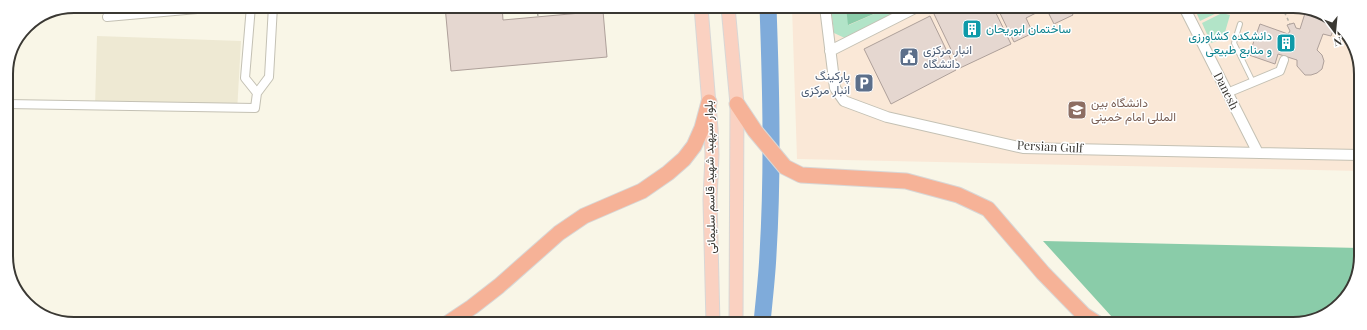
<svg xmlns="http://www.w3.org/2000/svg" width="1367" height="330" viewBox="0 0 1367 330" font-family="'Playfair Display',Vazirmatn,serif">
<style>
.built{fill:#eee9d3}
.education{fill:#fae8d7}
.green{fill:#b2e4c8}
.forest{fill:#8acca9}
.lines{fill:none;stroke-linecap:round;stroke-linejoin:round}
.river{stroke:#7fabda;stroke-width:17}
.building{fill:#e5d7d0;stroke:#aea09a}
.service-casing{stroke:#c4c1b4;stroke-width:6}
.minor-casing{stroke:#c4c1b4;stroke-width:10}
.tertiary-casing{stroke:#c4c1b4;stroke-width:12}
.primary-casing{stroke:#d8d7d6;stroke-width:15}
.motorway-casing{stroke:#d8d7d6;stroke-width:17}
.path{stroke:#b6b3a8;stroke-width:1.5;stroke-dasharray:3 3;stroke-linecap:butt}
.service{stroke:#fff;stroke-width:4}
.minor{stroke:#fff;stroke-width:8}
.tertiary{stroke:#fff;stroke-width:10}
.primary{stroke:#fad1c1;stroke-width:13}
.motorway{stroke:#f6b297;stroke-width:15}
.labels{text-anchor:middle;stroke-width:3;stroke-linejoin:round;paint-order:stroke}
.culture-label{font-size:12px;fill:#0d838f;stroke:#fff;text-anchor:start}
.service-label{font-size:12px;fill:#4e5e75;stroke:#fff;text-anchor:start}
.street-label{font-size:12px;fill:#3a3833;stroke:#fff}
.education-label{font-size:12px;fill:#785e54;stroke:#fff;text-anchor:start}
.rim{fill:none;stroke:#3a3833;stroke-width:2}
</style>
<rect width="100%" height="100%" fill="#f9f6e7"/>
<path class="built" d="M97,36L241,41L237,112L95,107Z"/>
<path class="education" d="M792,7H1307L1341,26L1360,60V171L797,159Z"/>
<path class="green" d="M831,7H846L849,25L890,7H911L847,39L834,33Z
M1194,7H1222L1221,11L1200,21Z
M1222,13L1230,15L1223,39L1211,43L1202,23Z"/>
<path class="forest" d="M846,7H890L848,25Z
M1043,241L1360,248V270L1338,307L1299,323L1112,317Z"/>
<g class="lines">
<path class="river" d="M762,323C764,300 767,277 768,254C773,171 771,89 768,7"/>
</g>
<path class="building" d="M445,6H502L503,20L603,11L607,57L451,71Z
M948,7H993L1011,44L960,68L934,14Z
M997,7H1069L1073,15L1054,24L1046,8L1026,18L1033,33L1014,42Z
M1078,7H1093L1081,13Z
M1307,7L1336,23L1331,36L1323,34L1317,50L1322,55L1324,61L1322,69L1317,73L1311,75H1305L1297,66V60L1278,54L1275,64L1249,55L1260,24L1288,34L1290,31L1287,25L1294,23L1296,28L1300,29Z
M930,16L956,70L891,104L864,49Z"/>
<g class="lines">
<defs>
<path id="service" d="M1240,24L1234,43L1253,82"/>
<path id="minor" d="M251,6L245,78L257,93
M107,17L231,6
M1227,93L1280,71L1284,60
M6,104L255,108L257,93L269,77L273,6"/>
<path id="tertiary" d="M825,7L835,88L844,101L887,117L1023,148L1360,155
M1184,7L1258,153
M830,51L917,7"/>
<path id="primary" d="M701,7L711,129L712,155L710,200L713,323
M728,7L737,104L736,323"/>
<path id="motorway" d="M737,104L755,131L785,167L801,175L906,181L958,195L988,209L1043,273L1084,315L1098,324
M448,323L472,307L499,286L559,233L584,216L642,191L668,173L684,159L694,146L702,128L709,102"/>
</defs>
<use href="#service" class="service-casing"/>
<use href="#minor" class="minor-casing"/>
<use href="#tertiary" class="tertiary-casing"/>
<use href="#primary" class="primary-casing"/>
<use href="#motorway" class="motorway-casing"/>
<path class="path" d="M537,7L538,17
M1282,7L1290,24"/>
<use href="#service" class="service"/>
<use href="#minor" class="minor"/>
<use href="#tertiary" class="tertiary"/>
<use href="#primary" class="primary"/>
<use href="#motorway" class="motorway"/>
</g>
<defs>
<symbol id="building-square" viewBox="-11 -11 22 22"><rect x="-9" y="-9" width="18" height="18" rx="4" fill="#0f9aa8" stroke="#fff"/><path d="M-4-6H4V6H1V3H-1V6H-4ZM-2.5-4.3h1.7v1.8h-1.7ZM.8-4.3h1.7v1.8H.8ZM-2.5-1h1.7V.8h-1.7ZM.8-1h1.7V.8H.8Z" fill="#fff"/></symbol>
<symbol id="civic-square" viewBox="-11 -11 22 22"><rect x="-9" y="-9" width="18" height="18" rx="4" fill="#5c6f8a" stroke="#fff"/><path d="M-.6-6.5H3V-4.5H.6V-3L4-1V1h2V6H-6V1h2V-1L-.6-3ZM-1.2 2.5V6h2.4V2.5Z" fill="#fff"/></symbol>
<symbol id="parking-square" viewBox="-11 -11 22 22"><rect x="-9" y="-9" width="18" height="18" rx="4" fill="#5c6f8a" stroke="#fff"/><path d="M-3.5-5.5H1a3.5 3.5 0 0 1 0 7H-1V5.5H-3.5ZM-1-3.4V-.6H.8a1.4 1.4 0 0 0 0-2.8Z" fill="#fff"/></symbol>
<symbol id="university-square" viewBox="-11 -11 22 22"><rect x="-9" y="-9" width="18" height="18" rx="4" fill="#8d6e63" stroke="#fff"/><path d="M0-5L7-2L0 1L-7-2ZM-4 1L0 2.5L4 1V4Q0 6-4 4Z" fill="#fff"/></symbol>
</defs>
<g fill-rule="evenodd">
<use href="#building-square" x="961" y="18" width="22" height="22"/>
<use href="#building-square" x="1275" y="32" width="22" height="22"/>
<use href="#civic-square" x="898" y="46" width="22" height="22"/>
<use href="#parking-square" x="853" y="72" width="22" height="22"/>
<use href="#university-square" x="1066" y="99" width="22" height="22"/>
</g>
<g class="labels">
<g class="culture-label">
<text x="986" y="33">ساختمان ابوریحان</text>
<text x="1272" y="40" text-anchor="end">دانشکده کشاورزی<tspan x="1272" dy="14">و منابع طبیعی</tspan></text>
</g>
<g class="service-label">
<text x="923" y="54">انبار مرکزی<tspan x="923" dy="14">داتشگاه</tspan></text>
<text x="850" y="80" text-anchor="end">پارکینگ<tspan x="850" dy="14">انبار مرکزی</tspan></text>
</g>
<g class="street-label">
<text transform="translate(1226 91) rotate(63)" y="4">Danesh</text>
<text transform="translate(1050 147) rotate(3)" y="4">Persian Gulf</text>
<text transform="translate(710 177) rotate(-91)" y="4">بلوار سپهبد شهید قاسم سلیمانی</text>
</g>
<g class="education-label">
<text x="1091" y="107">دانشگاه بین<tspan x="1091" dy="14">المللی امام خمینی</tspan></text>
</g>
</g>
<path d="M0 0H1367V330H0ZM74 13H1293A61 61 0 0 1 1354 74V256A61 61 0 0 1 1293 317H74A61 61 0 0 1 13 256V74A61 61 0 0 1 74 13Z" fill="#fff" fill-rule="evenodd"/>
<path class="rim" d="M74 13H1293A61 61 0 0 1 1354 74V256A61 61 0 0 1 1293 317H74A61 61 0 0 1 13 256V74A61 61 0 0 1 74 13Z"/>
<g transform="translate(1335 32) rotate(164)" stroke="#ffffff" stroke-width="3" paint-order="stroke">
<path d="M0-3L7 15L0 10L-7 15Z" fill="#3a3833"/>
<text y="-6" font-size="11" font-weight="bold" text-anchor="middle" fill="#3a3833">N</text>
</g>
</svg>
